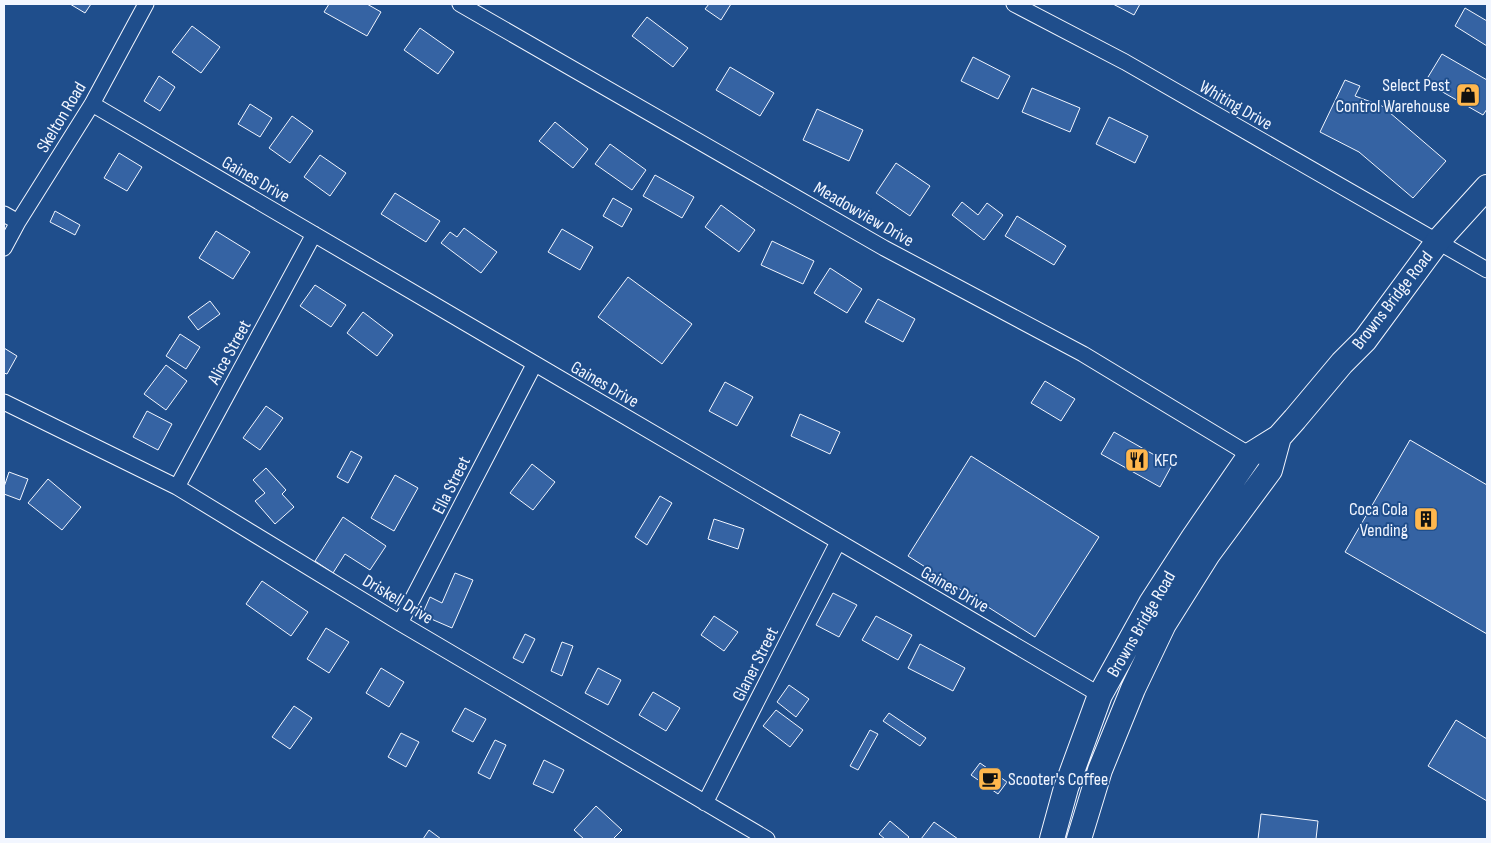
<svg xmlns="http://www.w3.org/2000/svg" width="1491" height="843" viewBox="0 0 1491 843" font-family="'Sofia Sans Condensed',sans-serif">
<style>
.building{fill:#3563a3;stroke:#f2f6ff}
.lines{fill:none;stroke-linecap:round;stroke-linejoin:round}
.minor-casing{stroke:#f2f6ff;stroke-width:17}
.primary-casing{stroke:#f2f6ff;stroke-width:26}
.minor{stroke:#1f4e8c;stroke-width:15}
.primary{stroke:#1f4e8c;stroke-width:24}
.labels{text-anchor:middle;stroke-width:4;stroke-linejoin:round;paint-order:stroke}
.poi-label{font-size:18px;fill:#f2f6ff;stroke:#1f4e8c;text-anchor:end}
.street-label{font-size:18px;fill:#f2f6ff;stroke:#1f4e8c}
</style>
<rect width="100%" height="100%" fill="#1f4e8c"/>
<path class="building" d="M70,4H91L85,13Z
M329,4H367L381,12L367,36L324,12Z
M709,4H731L721,20L705,9Z
M1113,4H1140L1134,15Z
M1465,8L1487,21V46L1455,26Z
M647,17L688,48L673,67L632,36Z
M192,26L220,47L201,73L172,52Z
M420,28L454,52L438,74L404,50Z
M1442,54L1487,80V109L1483,115L1425,82Z
M973,57L1010,76L998,99L961,81Z
M730,67L774,93L760,116L716,90Z
M159,76L175,87L160,111L144,101Z
M1345,80L1360,86L1355,96L1382,106L1446,161L1413,198L1359,152L1320,132Z
M1032,88L1080,108L1070,132L1022,112Z
M250,104L272,118L260,137L238,124Z
M817,109L863,130L849,161L803,140Z
M292,116L313,131L290,163L269,148Z
M1109,117L1148,136L1135,163L1096,144Z
M555,122L588,149L573,168L539,141Z
M610,144L646,170L632,190L595,164Z
M119,153L142,167L127,191L104,178Z
M320,155L346,173L330,196L304,177Z
M896,163L930,186L910,216L876,193Z
M655,175L694,197L682,218L643,196Z
M395,193L440,221L426,242L381,214Z
M613,198L632,209L622,227L603,216Z
M962,202L978,215L987,203L1003,215L984,240L952,215Z
M721,205L755,230L739,252L705,227Z
M55,211L80,225L75,235L50,222Z
M1017,216L1066,246L1054,265L1005,236Z
M464,228L497,252L481,273L441,243L450,232L457,237Z
M562,229L593,247L580,270L548,252Z
M216,231L250,252L233,279L199,258Z
M772,241L814,261L803,284L761,265Z
M830,268L862,289L847,313L814,293Z
M628,277L692,324L662,364L598,317Z
M315,285L346,305L331,327L300,306Z
M878,299L915,319L903,342L865,322Z
M210,301L220,314L198,330L188,317Z
M363,312L393,335L377,356L347,333Z
M180,334L200,347L186,369L166,356Z
M4,348L17,356L7,374L4,373Z
M166,365L187,381L166,410L144,394Z
M1045,381L1075,399L1061,421L1031,403Z
M725,382L753,397L737,426L709,411Z
M266,406L283,418L260,450L243,438Z
M147,411L172,424L158,450L133,437Z
M800,414L840,432L830,454L791,436Z
M1114,432L1172,465L1160,487L1101,454Z
M1410,440L1487,485V634L1345,552Z
M351,451L362,457L348,483L337,477Z
M971,456L1099,537L1035,637L908,556Z
M532,464L555,482L533,510L510,493Z
M266,468L286,490L282,494L294,507L275,524L255,501L265,493L253,480Z
M9,472L28,479L20,500L4,494V487Z
M395,475L418,488L394,531L371,518Z
M48,479L81,507L62,530L28,503Z
M660,496L672,503L647,545L635,537Z
M343,517L386,546L370,570L345,554L333,573L315,561Z
M714,519L744,529L738,549L708,539Z
M455,573L473,580L452,628L422,615L430,597L442,603Z
M262,581L308,612L291,636L246,604Z
M833,593L857,605L839,637L816,625Z
M714,616L738,632L724,651L701,635Z
M876,616L912,635L898,660L862,640Z
M326,628L349,642L329,673L307,659Z
M525,634L535,639L523,663L513,658Z
M562,642L573,646L562,676L551,671Z
M920,644L965,668L953,691L908,668Z
M381,668L404,682L389,707L366,693Z
M598,668L621,680L608,705L585,693Z
M789,685L809,699L796,717L777,702Z
M653,692L680,708L666,731L639,715Z
M294,706L312,718L290,749L272,737Z
M465,708L486,719L473,742L452,731Z
M776,710L803,730L790,747L763,726Z
M889,713L926,738L920,746L883,721Z
M1456,720L1487,739V801L1428,766Z
M870,730L878,734L858,770L850,766Z
M401,733L419,742L406,767L388,757Z
M495,740L506,745L490,779L478,773Z
M544,760L564,770L553,793L533,784Z
M980,763L1007,782L998,794L971,775Z
M596,806L622,830L613,839H584L574,830Z
M1261,814L1318,821L1316,839H1258Z
M890,821L909,837L907,839H885L879,834Z
M934,822L958,839H921Z
M429,830L441,839H423Z"/>
<g class="lines">
<defs>
<path id="minor" d="M460,4L884,248L1083,354L1250,455
M1014,4L1125,62L1487,270
M92,104L1100,695
M4,214L18,222
M4,248L18,222L92,104L146,4
M4,402L177,487L400,623L767,839
M177,487L314,234
M400,623L534,365
M705,803L838,542"/>
<path id="primary" d="M1052,839L1066,788L1100,695L1151,603L1193,538L1250,455L1279,437L1295,419L1342,363L1365,340L1438,241L1487,187
M1079,839L1100,770L1133,689L1164,624L1208,554L1270,470L1279,437"/>
</defs>
<use href="#minor" class="minor-casing"/>
<use href="#primary" class="primary-casing"/>
<use href="#minor" class="minor"/>
<use href="#primary" class="primary"/>
</g>
<defs>
<symbol id="shop-square" viewBox="-11 -11 22 22"><rect x="-9" y="-9" width="18" height="18" rx="4" fill="#ffb74d" stroke="#1f4e8c"/><path d="M-5-2.5h2.3a2.7 3.5 0 0 1 5.4 0H5L5.5 6h-11ZM-1.5-2.5h3a1.5 2.3 0 0 0-3 0Z" fill="#111"/></symbol>
<symbol id="restaurant-square" viewBox="-11 -11 22 22"><rect x="-9" y="-9" width="18" height="18" rx="4" fill="#ffb74d" stroke="#1f4e8c"/><path d="M-5-6h1v4h1v-4h1v4h1v-4h1v5L-1.5 .5V6h-2V.5L-5-1ZM5-6V6H3V1.5H1.5Q1.5-4 5-6Z" fill="#111"/></symbol>
<symbol id="building-square" viewBox="-11 -11 22 22"><rect x="-9" y="-9" width="18" height="18" rx="4" fill="#ffb74d" stroke="#1f4e8c"/><path d="M-4-6H4V6H1V3H-1V6H-4ZM-2.5-4.3h1.7v1.8h-1.7ZM.8-4.3h1.7v1.8H.8ZM-2.5-1h1.7V.8h-1.7ZM.8-1h1.7V.8H.8Z" fill="#111"/></symbol>
<symbol id="cafe-square" viewBox="-11 -11 22 22"><rect x="-9" y="-9" width="18" height="18" rx="4" fill="#ffb74d" stroke="#1f4e8c"/><path d="M-5.5-4.5H6V0H3Q3 3.5 0 3.5H-2.5Q-5.5 3.5-5.5 0ZM3-3.2v2h1.7v-2ZM-6 4.5H4V6H-6Z" fill="#111"/></symbol>
</defs>
<g fill-rule="evenodd">
<use href="#shop-square" x="1454" y="81" width="28" height="28"/>
<use href="#restaurant-square" x="1123" y="446" width="28" height="28"/>
<use href="#building-square" x="1412" y="505" width="28" height="28"/>
<use href="#cafe-square" x="976" y="765" width="28" height="28"/>
</g>
<g class="labels">
<g class="poi-label">
<text x="1450" y="91">Select Pest<tspan x="1450" dy="21">Control Warehouse</tspan></text>
<text x="1154" y="466" text-anchor="start">KFC</text>
<text x="1408" y="515">Coca Cola<tspan x="1408" dy="21">Vending</tspan></text>
<text x="1008" y="785" text-anchor="start">Scooter's Coffee</text>
</g>
<g class="street-label">
<text transform="translate(1236 105) rotate(30)" y="6">Whiting Drive</text>
<text transform="translate(61 117) rotate(-59)" y="6">Skelton Road</text>
<text transform="translate(256 179) rotate(30)" y="6">Gaines Drive</text>
<text transform="translate(864 214) rotate(30)" y="6">Meadowview Drive</text>
<text transform="translate(1392 300) rotate(-52)" y="6">Browns Bridge Road</text>
<text transform="translate(229 352) rotate(-61)" y="6">Alice Street</text>
<text transform="translate(605 384) rotate(30)" y="6">Gaines Drive</text>
<text transform="translate(451 485) rotate(-63)" y="6">Ella Street</text>
<text transform="translate(955 589) rotate(30)" y="6">Gaines Drive</text>
<text transform="translate(398 599) rotate(31)" y="6">Driskell Drive</text>
<text transform="translate(1141 624) rotate(-60)" y="6">Browns Bridge Road</text>
<text transform="translate(755 664) rotate(-63)" y="6">Glaner Street</text>
</g>
</g>
<rect width="1491" height="843" fill="none" stroke="#f2f6ff" stroke-width="10"/>
</svg>
